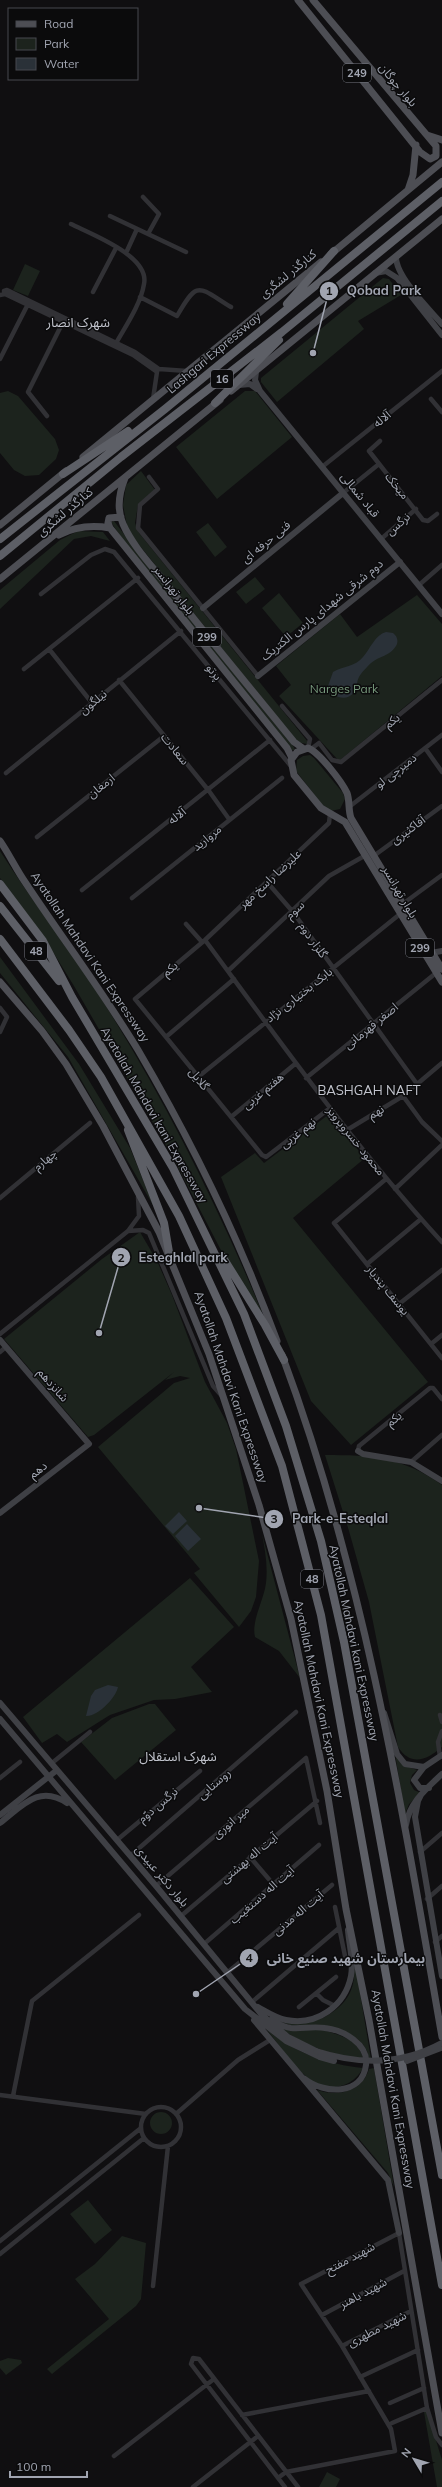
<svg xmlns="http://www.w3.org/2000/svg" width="442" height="2487" viewBox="0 0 442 2487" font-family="Mulish,'Noto Sans Arabic',sans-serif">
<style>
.green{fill:#1c231d}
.water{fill:#2a3138}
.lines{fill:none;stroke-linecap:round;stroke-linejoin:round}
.street{stroke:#313135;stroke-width:4.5}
.secondary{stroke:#3f4045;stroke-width:6}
.primary{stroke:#4d4e54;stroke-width:7}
.highway{stroke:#5d5f66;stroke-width:8}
.secondary-bridge{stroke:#3f4045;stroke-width:6}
.labels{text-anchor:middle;stroke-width:3;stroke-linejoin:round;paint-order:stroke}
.shield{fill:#0b0b0c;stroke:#747780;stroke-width:1}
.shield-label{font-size:11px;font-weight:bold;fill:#a1a5b1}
.street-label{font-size:12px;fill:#a1a5b1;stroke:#0b0b0c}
.park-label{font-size:12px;fill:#799b7e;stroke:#0b0b0c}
.neighbourhood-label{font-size:13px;fill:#c2c4cd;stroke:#0b0b0c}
.leader{fill:none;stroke:#a1a5b1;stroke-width:1.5}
.callout-dot{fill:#a1a5b1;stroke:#0b0b0c;stroke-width:1.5}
.mark-label{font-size:12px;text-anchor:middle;font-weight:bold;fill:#111}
.callout-label{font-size:13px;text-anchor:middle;font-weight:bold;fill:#a1a5b1;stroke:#0b0b0c;stroke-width:3;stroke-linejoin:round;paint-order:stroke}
</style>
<rect width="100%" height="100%" fill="#100f11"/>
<path class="green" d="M25,264L40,271L28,296L13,290Z
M383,278L389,279L401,295L358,321L364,329L277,402L261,382V378Z
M8,391L18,396L55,439L59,450L56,459L39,475L25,476L14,470L0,453V393Z
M245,391H255L292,437L217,499L176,447Z
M141,471L155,490L138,505L135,523L139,533L308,742L307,744L297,742L128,531L123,505L126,485Z
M114,521L166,589L294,747L295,750H291L121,537L111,522Z
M208,523L227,547L215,557L196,532Z
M78,531L103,532L110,541L91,536L74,539L0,609V590L60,540Z
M255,577L265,589L246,604L236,592Z
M279,593L303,623L286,637L262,608Z
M417,595L442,624V676L339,761L279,696L291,685L276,666L340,614L357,637Z
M310,755L314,758L343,793L345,799L340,809L331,811L324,807L296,771L297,760L303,756Z
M0,851C33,903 72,951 104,1003C168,1105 221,1213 267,1324L225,1258L171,1154L74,986L40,931L0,878Z
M0,957L79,1064L130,1148L154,1207L68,1057L0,973Z
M328,1115L365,1158L293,1218L428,1382L351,1445L311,1401L221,1177L255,1153L264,1163Z
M140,1232L157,1261L172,1295L205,1382L227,1423L236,1449L259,1561L256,1597L251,1611L239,1627L194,1573L200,1569L98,1447L174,1383L190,1378L180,1376L165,1380L174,1372L94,1435L88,1437L4,1339L102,1259Z
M325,1455C371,1455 403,1457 442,1485V1747C427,1760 411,1767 398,1747L369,1602L349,1531Z
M262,1534L300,1678L279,1651L255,1637C251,1621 264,1600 266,1583C268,1566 265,1550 262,1534Z
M190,1578L234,1627L191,1667L212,1692L175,1699L154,1700L110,1715L67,1742L57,1734L42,1743L23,1717Z
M149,1704H155L176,1730L115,1780L81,1742L112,1718Z
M395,1754L405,1766L417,1770L412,1775L410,1783L414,1790L421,1793L409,1804L405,1814Z
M354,1967L356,1969L371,2059H369C368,2050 363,2043 356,2038C328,2016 300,2036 277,2019L323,2018C344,2007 356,1992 354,1967Z
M274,2024C297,2027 359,2028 363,2059C327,2055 304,2045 274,2024Z
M266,2029C295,2053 326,2064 363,2068C352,2089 327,2093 308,2078C292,2065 279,2044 266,2029Z
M374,2068L394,2187L388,2173L317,2090C338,2097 362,2092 369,2069Z
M150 2123a11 11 0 1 1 22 0a11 11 0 1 1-22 0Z
M88,2200L112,2230L95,2244L70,2214Z
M122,2236L146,2243L141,2299L136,2306L52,2374L47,2369L109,2319L75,2279L95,2264Z
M8,2358L21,2360L22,2363L6,2375L0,2368V2361Z
M427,2411L442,2460V2487H437L424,2412Z
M327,2472L340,2479L336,2487H319Z"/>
<path class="water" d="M386,632L393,633C397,636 399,641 396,646C390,656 379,656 371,663C367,667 361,673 359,677C356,682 358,688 354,692C346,703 332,697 328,686L333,672C343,666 355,667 363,657C370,649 375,635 386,632Z
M179,1512L187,1521L173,1534L165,1526Z
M187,1524L201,1539L188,1551L175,1536Z
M108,1685L118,1687C116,1698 97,1717 86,1716L91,1696L95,1690Z"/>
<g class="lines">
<path class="street" d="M143,197L159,214L148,234
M110,216L186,252
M71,224C91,234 150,256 144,284C141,304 125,327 115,345
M126,253L137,229
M93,292L116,248
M5,294L4,291L7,290L135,352L159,369L187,371
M0,295L5,294L133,355L157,372L153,399
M140,297L177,316C198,279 198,287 231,307
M0,359L27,306
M431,399L442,412
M47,416L28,392L64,320
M380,441L369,451L423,520L428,521L437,514
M322,467L442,371
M149,477L158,489L140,505L138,528L258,676
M343,493L379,464
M381,539L416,509
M419,585L442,565
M41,594L91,555L105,549L114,552L290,765
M49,649L92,703
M24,669L138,578
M119,680L209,791L229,819
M282,706L310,739L308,748
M425,748L442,772
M311,749L319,743L332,760L341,762L442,680
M6,773L181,631
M349,807L442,735
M330,814L329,823L205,940L135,999L262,1155L266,1157L270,1154L330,1108
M37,837L164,736
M375,855L442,806
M267,882L293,912L417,1084
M82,890L270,740
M132,898L282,778
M404,903L442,875
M186,924L202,942
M205,940C281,1043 355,1147 442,1242
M228,971L329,876L366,855
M0,1008L7,1017L0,1032
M166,1037L234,979
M198,1077L400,914
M306,1078L436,973
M403,1096L422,1122L442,1141
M231,1117L295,1064
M347,1130L403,1096L442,1063
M386,1179L334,1223L442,1358
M395,1189L442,1145
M0,1198L90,1123
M128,1231L143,1230L149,1233L213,1386L221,1395
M367,1264L421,1219
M399,1304L442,1270
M0,1334L128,1231L139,1216L138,1197
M431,1344L442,1335
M0,1352L6,1347
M358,1451L359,1446L430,1388H433L442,1399
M411,1462L442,1435
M440,1715L442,1722
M440,1757L438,1742L442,1731
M52,1763L90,1732
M0,1778L20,1762
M117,1840L200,1771
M420,1852L442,1833
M130,1856L296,1712
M250,1857L273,1884
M156,1886L306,1758L320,1823
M427,1899L442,1886
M335,1907L345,1956
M181,1916L317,1801
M435,1942L442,1936
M204,1944L319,1845
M228,1972L332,1885
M317,1994L323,2000L335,2006
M252,2002L339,1928
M299,2007L336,1977
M0,2095L146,2114
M13,2096L32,2001L139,1915
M141 2127a20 20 0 1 1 40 0a20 20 0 1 1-40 0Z
M176,2114L238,2060L270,2040
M0,2241L141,2128
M0,2254L144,2138
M153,2286L168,2146
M322,2315L404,2271
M342,2346L411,2311
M360,2377L418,2350
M390,2403L424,2388
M242,2415L369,2391
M392,2423L427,2408
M114,2456L214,2379
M278,2478L286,2472L395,2451L391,2429L342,2346L301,2284L399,2233L427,2408L436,2437L442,2445
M193,2487L258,2436
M285,2487L191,2364L193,2358L199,2359L298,2487"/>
<path class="secondary" d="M396,257C396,277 429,309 442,324
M375,273L386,271L397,278L442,335
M256,372L255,380L260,391L442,614
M239,385L250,384L257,389
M203,608L343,493
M258,676L400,562
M431,953L442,951
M0,1340L89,1444L0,1513
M358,1451L363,1454L411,1462L442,1481
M0,1703L156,1886L262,2015L288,2037L316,2051
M384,1713L397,1754L405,1764L424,1767L442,1755
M0,1719L245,2009L286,2041L320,2057
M424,1767L414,1780L420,1788H429
M421,1795L418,1801L415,1817L442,1976
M0,1815L57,1770
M0,1823C22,1806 39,1784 67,1803
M406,1825C409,1803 426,1789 442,1774
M258,2007C267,2012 276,2018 286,2020C317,2026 345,2006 351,1976C354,1961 349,1945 348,1930
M254,2020L388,2180L399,2233
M271,2020C277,2023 283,2027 291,2028C302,2029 313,2026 325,2028C343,2030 369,2044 366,2065C362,2096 324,2094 305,2079"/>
<path class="primary" d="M298,0L420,152L430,159L436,156V146L313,0
M427,135L442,140
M408,190L413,175L416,145
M331,254L442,162
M231,391L442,219
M83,457L321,262
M125,478C119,493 116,508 123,524C133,547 153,567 168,586C209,639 252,690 294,742L304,749
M0,525L66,471
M110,528L108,523L109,518L121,517
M59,535C76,526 92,525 110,528L287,748L292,758
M0,579L220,400
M0,841C9,854 16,869 25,882C62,938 103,992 138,1050C192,1142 240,1241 277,1341
M442,969L351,818C348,810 350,801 347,793C342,782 319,752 308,748L297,752L291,760L294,775L321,808L345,822L442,982
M0,982L42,1031L66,1064L103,1126L159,1232L209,1354L259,1505L291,1619L327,1791L346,1909L369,2020L442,2433
M282,1355C364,1575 402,1807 442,2037"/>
<path class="highway" d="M287,304L334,251
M215,403L279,340
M63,474L128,431
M0,539L165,409L442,182
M0,556L121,457L282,332L442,201
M0,884L43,941L72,997L173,1168L244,1314L286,1426L321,1541L344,1642L442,2175
M0,906L59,981
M0,939L69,1030L101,1077L179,1216L226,1318L282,1466L321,1615L442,2285
M128,1130L164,1223L170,1258
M222,1256L265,1325L284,1360"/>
<path class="secondary-bridge" d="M316,2051C359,2065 402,2065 442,2043
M320,2057L334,2061
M407,2061L441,2048"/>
</g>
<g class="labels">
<g class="shield">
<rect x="343" y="64" width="28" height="18" rx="3"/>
<rect x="211" y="370" width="22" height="18" rx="3"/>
<rect x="193" y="628" width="28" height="18" rx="3"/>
<rect x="406" y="939" width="28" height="18" rx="3"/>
<rect x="25" y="942" width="22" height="18" rx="3"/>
<rect x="301" y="1570" width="22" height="18" rx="3"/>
</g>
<g class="shield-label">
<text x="357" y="77">249</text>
<text x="222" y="383">16</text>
<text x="207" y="641">299</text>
<text x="420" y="952">299</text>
<text x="36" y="955">48</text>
<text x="312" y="1583">48</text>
</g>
<g class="street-label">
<text transform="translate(398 85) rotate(50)" y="4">بلوار چوگان</text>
<text transform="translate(288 274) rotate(-39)" y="4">کنارگذر لشگری</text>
<text transform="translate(214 353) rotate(-40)" y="4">Lashgari Expressway</text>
<text transform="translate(382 419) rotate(-39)" y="4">آلاله</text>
<text transform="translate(397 486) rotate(51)" y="4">میخک</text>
<text transform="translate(360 495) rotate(51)" y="4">قباد شمالی</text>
<text transform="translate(65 512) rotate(-40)" y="4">کنارگذر لشگری</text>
<text transform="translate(398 524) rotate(-41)" y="4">نرگس</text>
<text transform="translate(266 542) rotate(-39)" y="4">فنی حرفه ای</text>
<text transform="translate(174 590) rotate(52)" y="4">بلوار تهرانسر</text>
<text transform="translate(322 610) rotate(-39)" y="4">دوم شرقی شهدای پارس الکتریک</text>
<text transform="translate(214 672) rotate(51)" y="4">پرتو</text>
<text transform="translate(93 702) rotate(-39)" y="4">نیلگون</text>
<text transform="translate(392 721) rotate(-39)" y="4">یکم</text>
<text transform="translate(175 749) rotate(51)" y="4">سعادت</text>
<text transform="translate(396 771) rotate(-38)" y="4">دمیرچی لو</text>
<text transform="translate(101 786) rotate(-38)" y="4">ارمغان</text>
<text transform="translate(177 816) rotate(-38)" y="4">آلاله</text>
<text transform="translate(408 830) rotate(-36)" y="4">آقاکثیری</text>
<text transform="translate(207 838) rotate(-39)" y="4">مروارید</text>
<text transform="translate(270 879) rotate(-43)" y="4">علیرضا راسخ مهر</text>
<text transform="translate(400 892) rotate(60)" y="4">بلوار تهرانسر</text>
<text transform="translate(295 910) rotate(-43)" y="4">سوم</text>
<text transform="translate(313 940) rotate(55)" y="4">گلزار دوم</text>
<text transform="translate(90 957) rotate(56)" y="4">Ayatollah Mahdavi Kani Expressway</text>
<text transform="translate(170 969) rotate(-40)" y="4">یکم</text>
<text transform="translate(299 995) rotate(-38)" y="4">بابک بختیاری نژاد</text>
<text transform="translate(371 1026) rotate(-39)" y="4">اصغر قهرمانی</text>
<text transform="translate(199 1079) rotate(51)" y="4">گلایل</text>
<text transform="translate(263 1091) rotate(-40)" y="4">هفتم غربی</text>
<text transform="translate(376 1112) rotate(-31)" y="4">نهم</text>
<text transform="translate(154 1115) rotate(60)" y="4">Ayatollah Mahdavi kani Expressway</text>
<text transform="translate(298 1133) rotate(-38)" y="4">نهم غربی</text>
<text transform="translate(356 1141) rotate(51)" y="4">محمود خسروپرویز</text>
<text transform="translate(45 1160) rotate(-40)" y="4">چهارم</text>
<text transform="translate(388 1290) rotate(51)" y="4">یوسف پندیار</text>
<text transform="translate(53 1385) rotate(49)" y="4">شانزدهم</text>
<text transform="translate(231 1387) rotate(71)" y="4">Ayatollah Mahdavi Kani Expressway</text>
<text transform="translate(394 1419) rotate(-40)" y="4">یکم</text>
<text transform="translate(38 1470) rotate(-38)" y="4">دهم</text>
<text transform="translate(354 1643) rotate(78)" y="4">Ayatollah Mahdavi kani Expressway</text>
<text transform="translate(319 1699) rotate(78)" y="4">Ayatollah Mahdavi Kani Expressway</text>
<text transform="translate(214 1784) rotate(-41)" y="4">روستایی</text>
<text transform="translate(158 1805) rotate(-40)" y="4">نرگس دوّم</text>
<text transform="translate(231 1822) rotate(-40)" y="4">میر انوری</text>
<text transform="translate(249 1858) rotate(-40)" y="4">آیت اله بهشتی</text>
<text transform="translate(162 1876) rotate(50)" y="4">بلوار دکتر عبیدی</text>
<text transform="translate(262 1895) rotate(-41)" y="4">آیت اله دستغیب</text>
<text transform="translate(298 1913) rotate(-40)" y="4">آیت اله مدنی</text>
<text transform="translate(393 2089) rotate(80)" y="4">Ayatollah Mahdavi Kani Expressway</text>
<text transform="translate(350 2258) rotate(-28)" y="4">شهید مفتح</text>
<text transform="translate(363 2293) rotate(-28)" y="4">شهید باهنر</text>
<text transform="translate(377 2329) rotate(-27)" y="4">شهید مطهری</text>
</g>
<g class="park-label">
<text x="344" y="693">Narges Park</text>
</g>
<g class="neighbourhood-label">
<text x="78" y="327">شهرک انصار</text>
<text x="369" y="1095">BASHGAH NAFT</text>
<text x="178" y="1761">شهرک استقلال</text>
</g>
</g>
<path class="leader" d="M313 353L329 291M99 1333L121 1257M199 1508L274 1519M196 1994L249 1958"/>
<g class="callout-dot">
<circle cx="313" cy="353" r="4"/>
<circle cx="99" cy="1333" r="4"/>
<circle cx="199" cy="1508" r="4"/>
<circle cx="196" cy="1994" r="4"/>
<circle cx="329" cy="291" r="10"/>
<circle cx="121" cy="1257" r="10"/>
<circle cx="274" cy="1519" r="10"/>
<circle cx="249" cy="1958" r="10"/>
</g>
<g class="mark-label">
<text x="329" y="295">1</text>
<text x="121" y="1262">2</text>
<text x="274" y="1523">3</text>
<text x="249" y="1962">4</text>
</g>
<g class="callout-label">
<text x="384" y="295">Qobad Park</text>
<text x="183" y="1262">Esteghlal park</text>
<text x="340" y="1523">Park-e-Esteqlal</text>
<text x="346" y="1963">بیمارستان شهید صنیع خانی</text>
</g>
<rect x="8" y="8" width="130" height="72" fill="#0b0b0c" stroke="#47494e"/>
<rect x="16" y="21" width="20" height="6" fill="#4d4e54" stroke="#47494e"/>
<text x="44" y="28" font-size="12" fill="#a1a5b1">Road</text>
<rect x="16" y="38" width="20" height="12" fill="#1c231d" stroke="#47494e"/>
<text x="44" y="48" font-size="12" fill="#a1a5b1">Park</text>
<rect x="16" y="58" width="20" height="12" fill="#2a3138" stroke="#47494e"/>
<text x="44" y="68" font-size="12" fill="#a1a5b1">Water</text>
<g transform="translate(414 2459) rotate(308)" stroke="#0b0b0c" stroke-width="3" paint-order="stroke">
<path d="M0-3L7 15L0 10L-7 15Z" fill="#a1a5b1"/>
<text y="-6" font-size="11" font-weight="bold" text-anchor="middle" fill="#a1a5b1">N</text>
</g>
<path d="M10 2471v6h77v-6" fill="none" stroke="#a1a5b1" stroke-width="2"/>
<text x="16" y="2471" font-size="12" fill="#a1a5b1" stroke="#0b0b0c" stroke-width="3" paint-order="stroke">100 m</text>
</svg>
